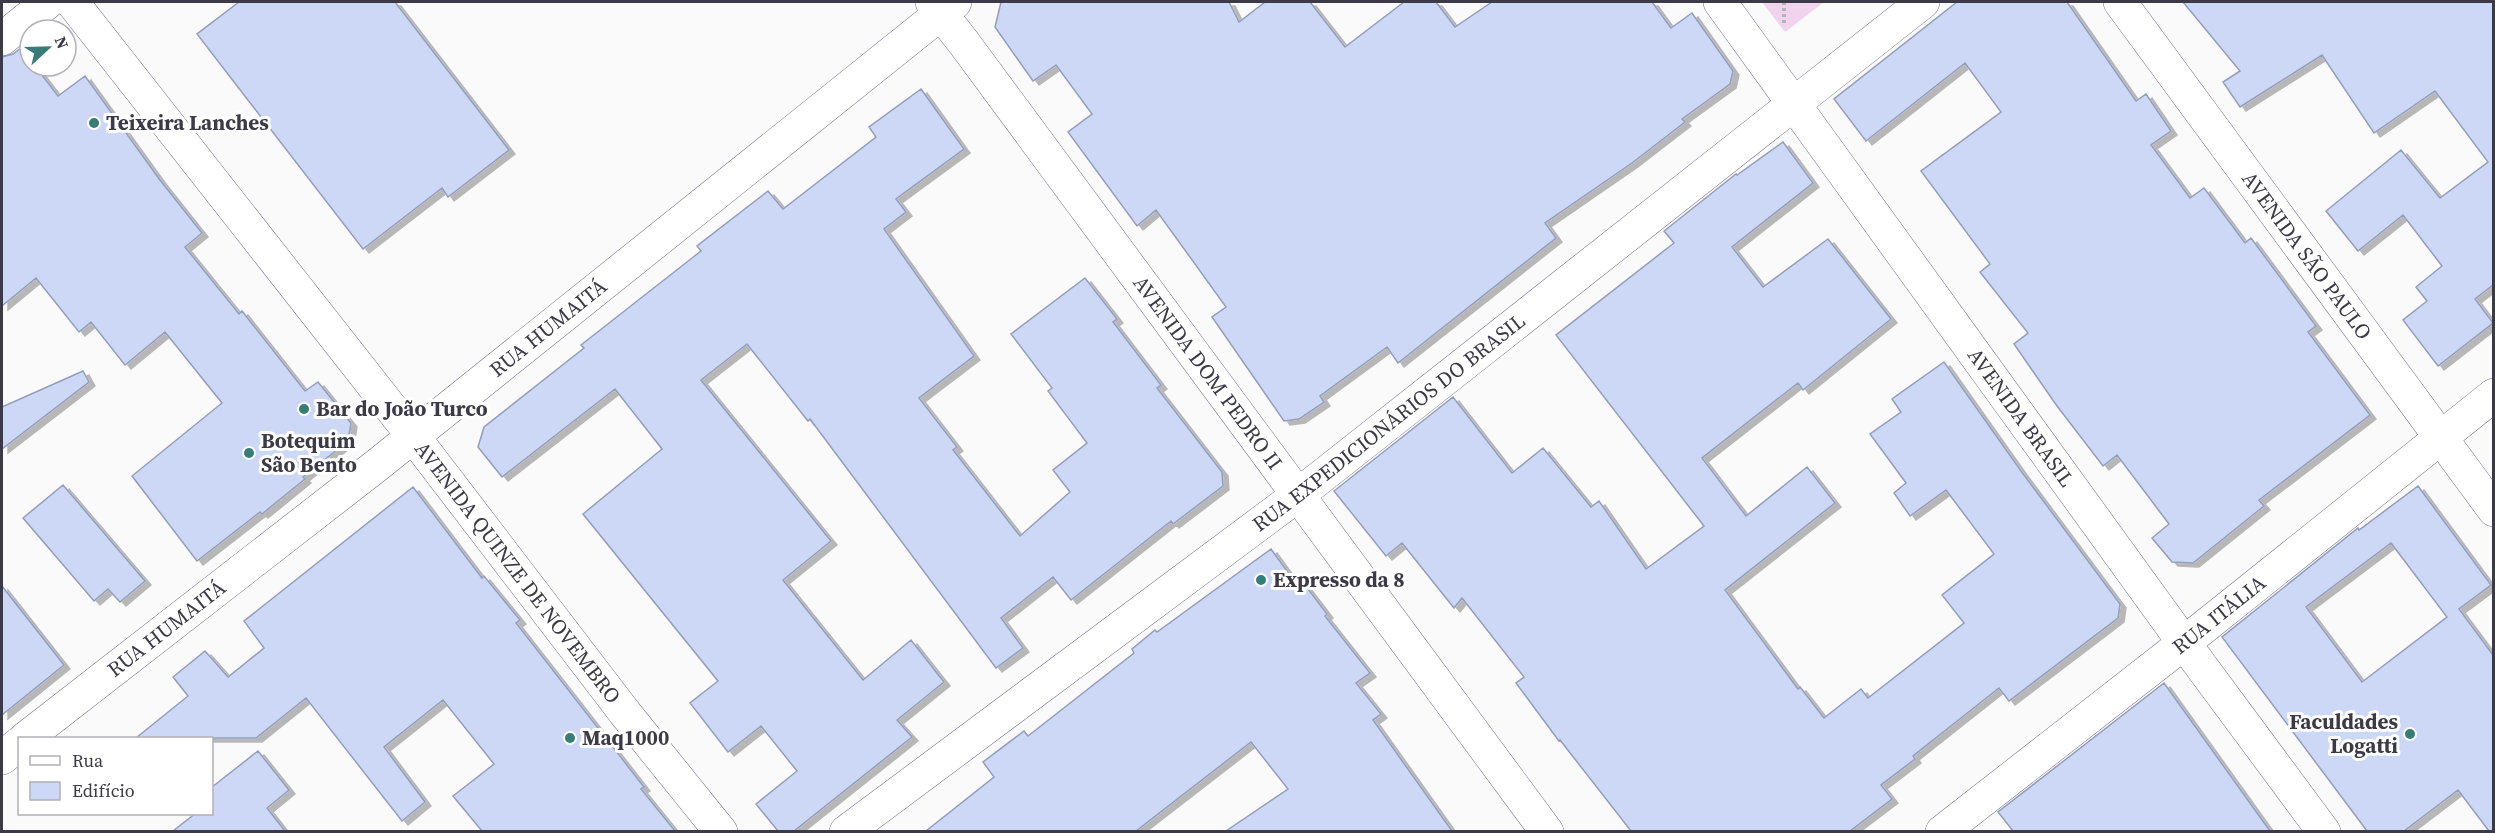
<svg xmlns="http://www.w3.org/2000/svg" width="2495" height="833" viewBox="0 0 2495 833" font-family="'Source Serif 4',serif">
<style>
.green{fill:#f1d3ed}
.building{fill:#ccd8f6;stroke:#939ebb;stroke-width:1.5;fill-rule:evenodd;filter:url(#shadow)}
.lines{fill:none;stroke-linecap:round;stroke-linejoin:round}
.minor-casing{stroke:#75728e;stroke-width:34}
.tertiary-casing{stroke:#75728e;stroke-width:34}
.path{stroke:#b6b6ba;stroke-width:4;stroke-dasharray:3 3;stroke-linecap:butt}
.minor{stroke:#fff;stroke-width:33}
.tertiary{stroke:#fff;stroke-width:33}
.poi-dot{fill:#367d77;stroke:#fff;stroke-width:2}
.labels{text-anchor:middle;stroke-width:6;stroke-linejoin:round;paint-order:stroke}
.poi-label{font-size:21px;font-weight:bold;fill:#3b3a46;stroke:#fff;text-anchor:start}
.street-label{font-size:21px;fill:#3b3a46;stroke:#fff}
</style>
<defs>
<filter id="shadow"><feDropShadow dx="6" dy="4" stdDeviation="0" flood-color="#0004"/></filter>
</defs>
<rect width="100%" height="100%" fill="#fafafa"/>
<path class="green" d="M1762,2H1824L1785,32Z"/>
<path class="building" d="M239,2H395L509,150L448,197L442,188L363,249L197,34Z
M1001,2H1229L1239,22L1265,2H1310L1345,47L1404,2H1436L1455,27L1492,2H1652L1671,28L1692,13L1733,71L1730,84L1682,119L1685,122L1632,163L1545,223L1556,238L1398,363L1387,347L1320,396L1324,402L1299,419L1284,421L1212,317L1226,307L1156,210L1137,226L1068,132L1092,114L1056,65L1033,81L995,27Z
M1957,2H2067L2136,101L2146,94L2171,131L2151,145L2190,198L2204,188L2245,243L2251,238L2316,326L2308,332L2370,415L2259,500L2264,506L2193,563L2172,562L2152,538L2169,524L2117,455L2103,466L2057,406L2014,344L2028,333L1980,272L1990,264L1921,171L2001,112L1965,63L1866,141L1834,99Z
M2183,2H2493V285L2475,299L2493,323L2438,366L2403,320L2427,301L2416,287L2442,266L2403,215L2358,251L2326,211L2401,150L2440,198L2488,162L2435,91L2374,133L2322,55L2240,107L2223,82L2240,71Z
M21,48L30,60V66H35L58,96L85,76L160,180L202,233L185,247L239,314L242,311L305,391L318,382L351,423L348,441L303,477L305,479L262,514L260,512L197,561L132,476L222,403L165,332L125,365L91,322L79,332L36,278L2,306V57L13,54Z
M921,89L964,149L896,199L906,212L884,229L974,356L919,398L957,447L953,450L1020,536L1070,492L1053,470L1087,443L1048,391L1052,388L1011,334L1085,278L1117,319L1113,322L1161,385L1157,388L1222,472L1223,486L1173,524L1171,521L1071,600L1053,577L1001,618L1023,648L996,668L810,419L808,421L747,344L701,380L831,541L783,580L863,680L911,640L944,682L897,720L912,737L794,831H778L756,804L797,771L761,726L728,752L690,703L718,681L583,514L662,449L615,389L502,477L478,447L484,427L584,348L581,345L701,251L697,246L768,191L783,209L876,137L869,127Z
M1783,142L1813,183L1732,247L1763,287L1828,239L1891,319L1803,390L1798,383L1702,458L1746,516L1807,467L1835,503L1725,590L1798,689L1800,687L1824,718L1861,689L1868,698L1964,623L1942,595L1994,554L1946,490L1910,516L1894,493L1906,483L1870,434L1901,412L1892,399L1944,362L2021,471L2120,604L2118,618L2009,701L1999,688L1913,756L1915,759L1881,785L1892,799L1850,831H1631L1560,740L1559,741L1516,683L1524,677L1462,598L1454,608L1402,543L1386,556L1334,491L1453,397L1512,473L1543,448L1591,507L1599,501L1646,569L1704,526L1556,335L1674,243L1664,231L1736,174L1737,175Z
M83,371L89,382L2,449V407Z
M63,485L145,581L120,602L108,589L94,601L23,518Z
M2418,486L2491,585L2459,609L2493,655V831H2489L2458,790L2404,831H2367L2222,637L2358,528L2359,530ZM2391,543L2447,617L2362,682L2306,607Z
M413,487L482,578L484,576L520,620L516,623L644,787L641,789L675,831H482L453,796L494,764L443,700L384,747L425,802L402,821L306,698L256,738H136L188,696L173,677L205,651L228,677L264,648L244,621Z
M1271,549L1300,589L1305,585L1327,614L1325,616L1370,673L1356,683L1381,714L1373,720L1452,831H1226L1288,789L1251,742L1136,831H926L994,777L983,762L1024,731L1028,736L1134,653L1132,649L1155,630L1157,632Z
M2,586L64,665L2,715Z
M2164,683L2270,831H2013L1998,812Z
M258,751L289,790L267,808L285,831H173L196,813H212V787Z"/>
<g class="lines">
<defs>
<g id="minor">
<path id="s1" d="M932,2L964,43L1547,832"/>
<path id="s2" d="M1720,2L2184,643L2324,832"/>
<path id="s3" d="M2120,2L2494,510"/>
<path d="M2,39L48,2"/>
<path id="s4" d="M26,738L376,466L955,2"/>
<path d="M2,758L20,743"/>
<path id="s5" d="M846,832L1298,495L1923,2"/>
</g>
<g id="tertiary">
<path id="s6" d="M72,2L413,436L625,713L721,832"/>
<path id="s7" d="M1942,832L2184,643L2494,395"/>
</g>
</defs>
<use href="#minor" class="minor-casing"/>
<use href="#tertiary" class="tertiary-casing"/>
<path class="path" d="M1784,2V26"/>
<use href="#minor" class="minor"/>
<use href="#tertiary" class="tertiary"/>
</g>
<g class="poi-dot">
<circle cx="94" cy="123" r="6"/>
<circle cx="304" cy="409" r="6"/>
<circle cx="249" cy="453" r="6"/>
<circle cx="1261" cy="580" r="6"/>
<circle cx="2410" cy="734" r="6"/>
<circle cx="570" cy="738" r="6"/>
</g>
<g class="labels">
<g class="poi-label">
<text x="106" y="130">Teixeira Lanches</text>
<text x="316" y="416">Bar do João Turco</text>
<text x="261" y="448">Botequim<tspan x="261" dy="24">São Bento</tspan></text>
<text x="1273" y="587">Expresso da 8</text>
<text x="2398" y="729" text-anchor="end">Faculdades<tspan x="2398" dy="24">Logatti</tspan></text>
<text x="582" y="745">Maq1000</text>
</g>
<g class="street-label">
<text dy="7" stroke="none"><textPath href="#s3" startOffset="315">AVENIDA SÃO PAULO</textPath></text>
<text dy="7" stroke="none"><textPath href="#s4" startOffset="664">RUA HUMAITÁ</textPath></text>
<text dy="7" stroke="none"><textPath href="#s1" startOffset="462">AVENIDA DOM PEDRO II</textPath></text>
<text dy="7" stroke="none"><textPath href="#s2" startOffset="513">AVENIDA BRASIL</textPath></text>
<text dy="7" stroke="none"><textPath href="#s5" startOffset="680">RUA EXPEDICIONÁRIOS DO BRASIL</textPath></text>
<text dy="7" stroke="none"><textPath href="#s6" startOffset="724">AVENIDA QUINZE DE NOVEMBRO</textPath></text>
<text dy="7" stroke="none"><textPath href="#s7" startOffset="352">RUA ITÁLIA</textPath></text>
<text dy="7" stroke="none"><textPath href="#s4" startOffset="178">RUA HUMAITÁ</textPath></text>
</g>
</g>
<rect width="2495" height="833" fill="none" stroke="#3b3a46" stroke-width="6"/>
<rect x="18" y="737" width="195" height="78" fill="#ffffff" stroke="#b1b0b5" stroke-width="1.5"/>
<rect x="30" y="756" width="30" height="9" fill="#ffffff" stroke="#b1b0b5" stroke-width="1.5"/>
<text x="72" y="767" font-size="18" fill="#3b3a46">Rua</text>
<rect x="30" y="782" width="30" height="18" fill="#ccd8f6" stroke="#b1b0b5" stroke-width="1.5"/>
<text x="72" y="797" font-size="18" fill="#3b3a46">Edifício</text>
<g transform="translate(48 48) rotate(68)"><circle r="28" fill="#ffffff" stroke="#b1b0b5" stroke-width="1.5"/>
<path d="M0-4.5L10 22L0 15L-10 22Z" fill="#367d77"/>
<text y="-9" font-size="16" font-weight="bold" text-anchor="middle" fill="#3b3a46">N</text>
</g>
</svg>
